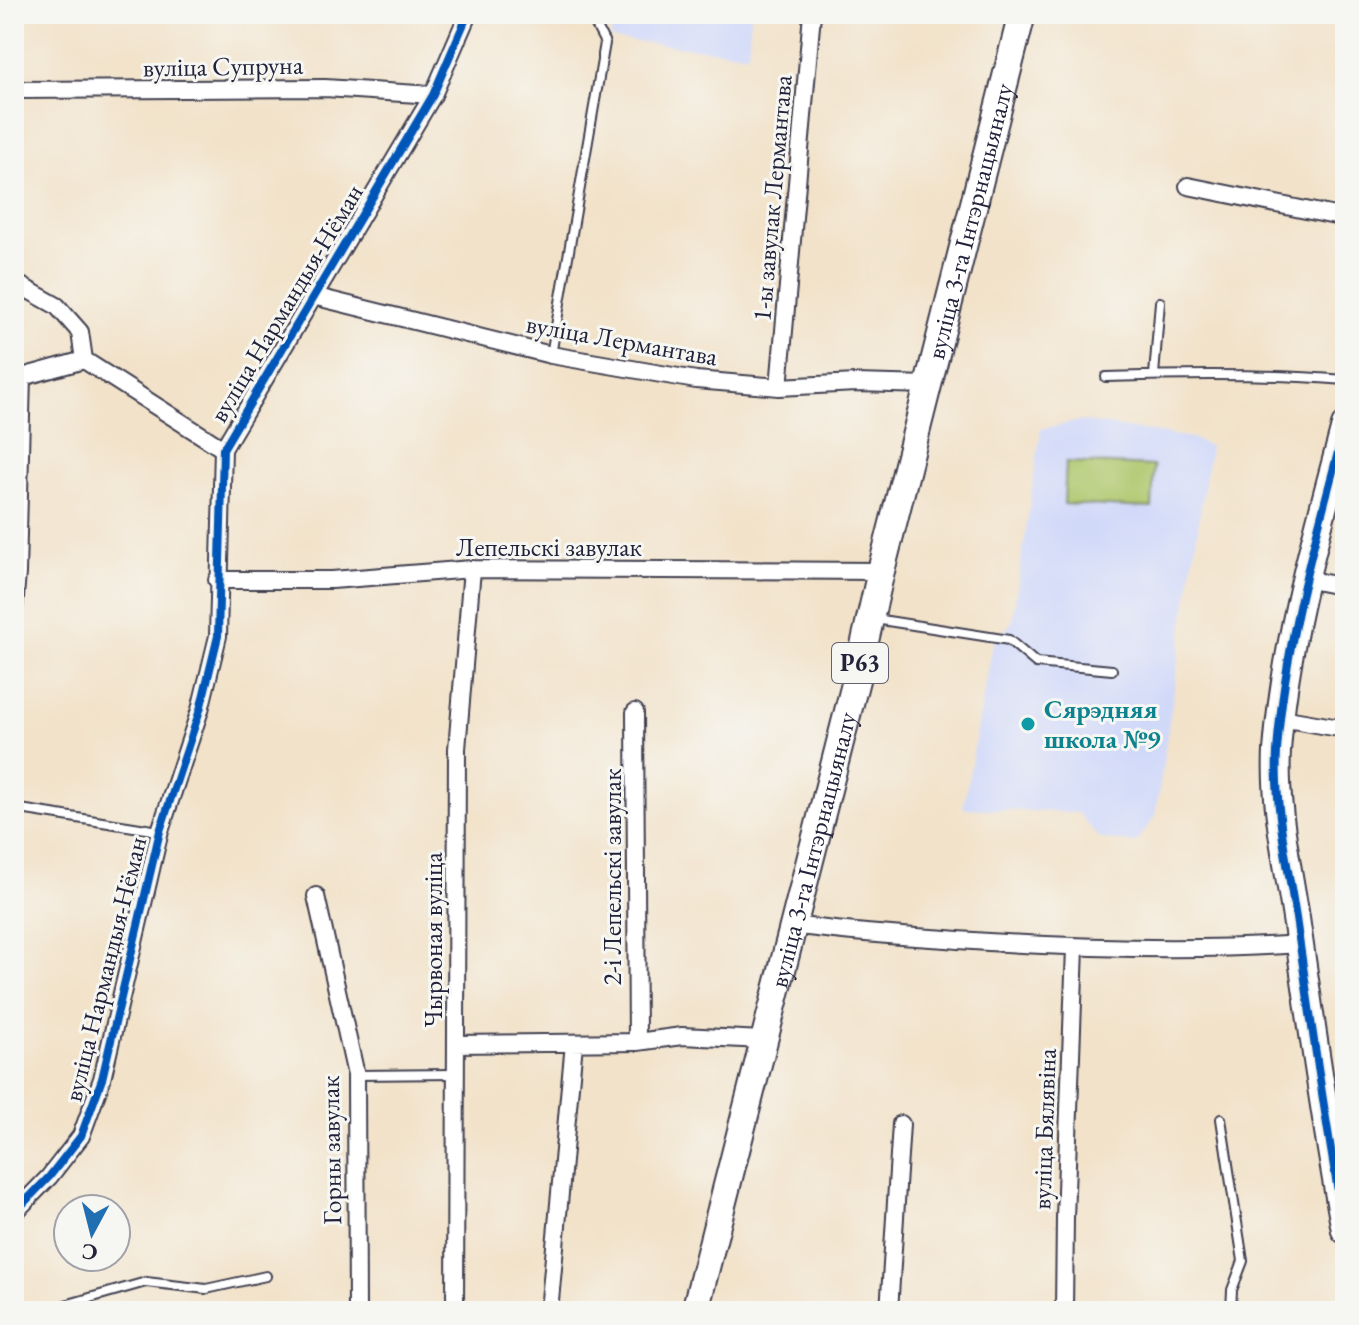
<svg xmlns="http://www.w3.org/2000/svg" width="1359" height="1325" viewBox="0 0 1359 1325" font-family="'EB Garamond',serif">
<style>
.built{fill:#d1d9f9}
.green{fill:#aec76c;stroke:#687454;stroke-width:2}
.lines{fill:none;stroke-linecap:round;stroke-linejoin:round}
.service-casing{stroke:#413f50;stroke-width:12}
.minor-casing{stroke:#413f50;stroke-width:20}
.primary-casing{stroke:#413f50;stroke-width:30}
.service{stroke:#fff;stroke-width:8}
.minor{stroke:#fff;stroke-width:16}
.primary{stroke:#fff;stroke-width:26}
.cycleway-casing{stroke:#f6f6f2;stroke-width:13}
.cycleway{stroke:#0057b8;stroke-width:8}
.culture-dot{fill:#0f9aa8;stroke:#f6f6f2;stroke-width:3}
.labels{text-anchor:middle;stroke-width:6;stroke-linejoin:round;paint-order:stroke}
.shield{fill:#f6f6f2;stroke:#626272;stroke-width:2}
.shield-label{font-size:24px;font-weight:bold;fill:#22223b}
.street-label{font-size:26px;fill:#22223b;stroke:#f6f6f2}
.culture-label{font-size:26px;font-weight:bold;fill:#0d838f;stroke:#f6f6f2;text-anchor:start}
</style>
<rect width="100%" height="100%" fill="#f6f6f2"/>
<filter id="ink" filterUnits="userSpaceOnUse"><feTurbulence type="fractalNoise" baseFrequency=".0125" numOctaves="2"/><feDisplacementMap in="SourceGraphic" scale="16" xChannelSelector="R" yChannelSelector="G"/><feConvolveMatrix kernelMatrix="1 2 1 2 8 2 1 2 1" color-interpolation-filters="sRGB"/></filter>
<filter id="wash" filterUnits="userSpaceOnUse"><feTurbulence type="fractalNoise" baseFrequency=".006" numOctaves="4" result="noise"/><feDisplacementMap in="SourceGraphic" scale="32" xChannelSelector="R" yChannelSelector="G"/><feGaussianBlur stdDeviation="1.8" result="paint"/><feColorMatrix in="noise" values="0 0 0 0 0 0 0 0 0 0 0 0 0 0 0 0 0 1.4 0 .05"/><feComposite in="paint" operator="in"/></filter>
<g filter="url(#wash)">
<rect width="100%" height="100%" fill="#f2e2c9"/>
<path class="built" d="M608,14H751L748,54L612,39Z
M1080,421L1192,438L1210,447L1155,817L1136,843L1100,839L1078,813L963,808L993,643L1012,622L1041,429Z"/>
<path class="green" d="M1066,462L1154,466L1152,508L1064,504Z"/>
</g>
<g filter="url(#ink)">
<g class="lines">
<defs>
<path id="service" d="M551,355L605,43L590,14
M1154,375L1160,302
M1106,377C1186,374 1265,373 1345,380
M875,619L1009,640L1036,663L1112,670
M14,808L159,831
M356,1075L455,1074
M1221,1119L1243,1261L1232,1290L1231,1311
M44,1311L146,1282L206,1289L266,1276"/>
<path id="minor" d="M14,90L325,88L433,95
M1188,186L1345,218
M14,282L57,306L80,332L84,360L223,449
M313,296L551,355L696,380L779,387L856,383L929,385
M15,379L84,360
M779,387L812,14
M1305,579L1345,587
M217,580H332L472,569L881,571
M14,609L17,573L22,376
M635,712L637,1042
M1281,718L1345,729
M316,896L356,1075L357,1311
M794,925C848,933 903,936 958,940C1072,948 1186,952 1300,944
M457,1044L637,1042L682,1036L763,1040
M14,1213L49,1177L81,1136L102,1079L160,831L200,710L218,636L223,449L433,95L468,14
M455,1311L457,749L472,569
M549,1311L574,1043
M889,1311L901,1124
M1064,1311L1065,1218L1075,948"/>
<g id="primary">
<path d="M1345,426C1317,532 1285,641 1277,751C1274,809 1289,869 1297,925C1312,1027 1326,1129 1345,1230"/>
<path id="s1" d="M695,1311L858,672L881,571L1022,14"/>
</g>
</defs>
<use href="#service" class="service-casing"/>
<use href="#minor" class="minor-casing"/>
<use href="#primary" class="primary-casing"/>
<use href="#service" class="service"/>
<use href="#minor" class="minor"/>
<use href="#primary" class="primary"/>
<defs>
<path id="cycleway" d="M1345,426C1317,532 1285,641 1277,751C1274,809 1289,869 1297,925C1312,1027 1326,1129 1345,1230
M14,1213L49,1177L81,1136L102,1079L160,831L200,710L218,636L223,449L433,95L468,14"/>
</defs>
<use href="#cycleway" class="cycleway-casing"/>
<use href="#cycleway" class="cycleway"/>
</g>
</g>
<circle class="culture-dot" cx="1028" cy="724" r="8"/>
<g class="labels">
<rect class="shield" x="832" y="643" width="56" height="40" rx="6"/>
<g class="shield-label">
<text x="860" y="671">Р63</text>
</g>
<g class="street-label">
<text transform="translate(223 66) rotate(-1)" y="9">вуліца Супруна</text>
<text transform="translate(772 198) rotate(-85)" y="9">1-ы завулак Лермантава</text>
<text dy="9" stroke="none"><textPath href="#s1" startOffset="1124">вуліца 3-га Інтэрнацыяналу</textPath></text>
<text transform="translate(286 303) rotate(-59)" y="9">вуліца Нармандыя-Нёман</text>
<text transform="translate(622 340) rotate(10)" y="9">вуліца Лермантава</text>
<text x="549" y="556">Лепельскі завулак</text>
<text dy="9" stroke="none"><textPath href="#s1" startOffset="476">вуліца 3-га Інтэрнацыяналу</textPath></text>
<text transform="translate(612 877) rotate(-90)" y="9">2-і Лепельскі завулак</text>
<text transform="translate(433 940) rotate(-90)" y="9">Чырвоная вуліца</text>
<text transform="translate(105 969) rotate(-76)" y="9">вуліца Нармандыя-Нёман</text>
<text transform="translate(1044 1129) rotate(-88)" y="9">вуліца Бялявіна</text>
<text transform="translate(331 1150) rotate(-91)" y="9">Горны завулак</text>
</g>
<g class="culture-label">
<text x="1044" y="718">Сярэдняя<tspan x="1044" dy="30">школа №9</tspan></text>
</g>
</g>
<rect width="1359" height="1325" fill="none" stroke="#f6f6f2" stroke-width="48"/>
<g transform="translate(92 1233) rotate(187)"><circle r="38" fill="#f6f6f2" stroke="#a1a1a9" stroke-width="2"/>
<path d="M0-6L14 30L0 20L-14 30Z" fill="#1f6fb2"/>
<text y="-12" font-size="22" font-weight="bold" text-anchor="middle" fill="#22223b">С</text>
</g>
</svg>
